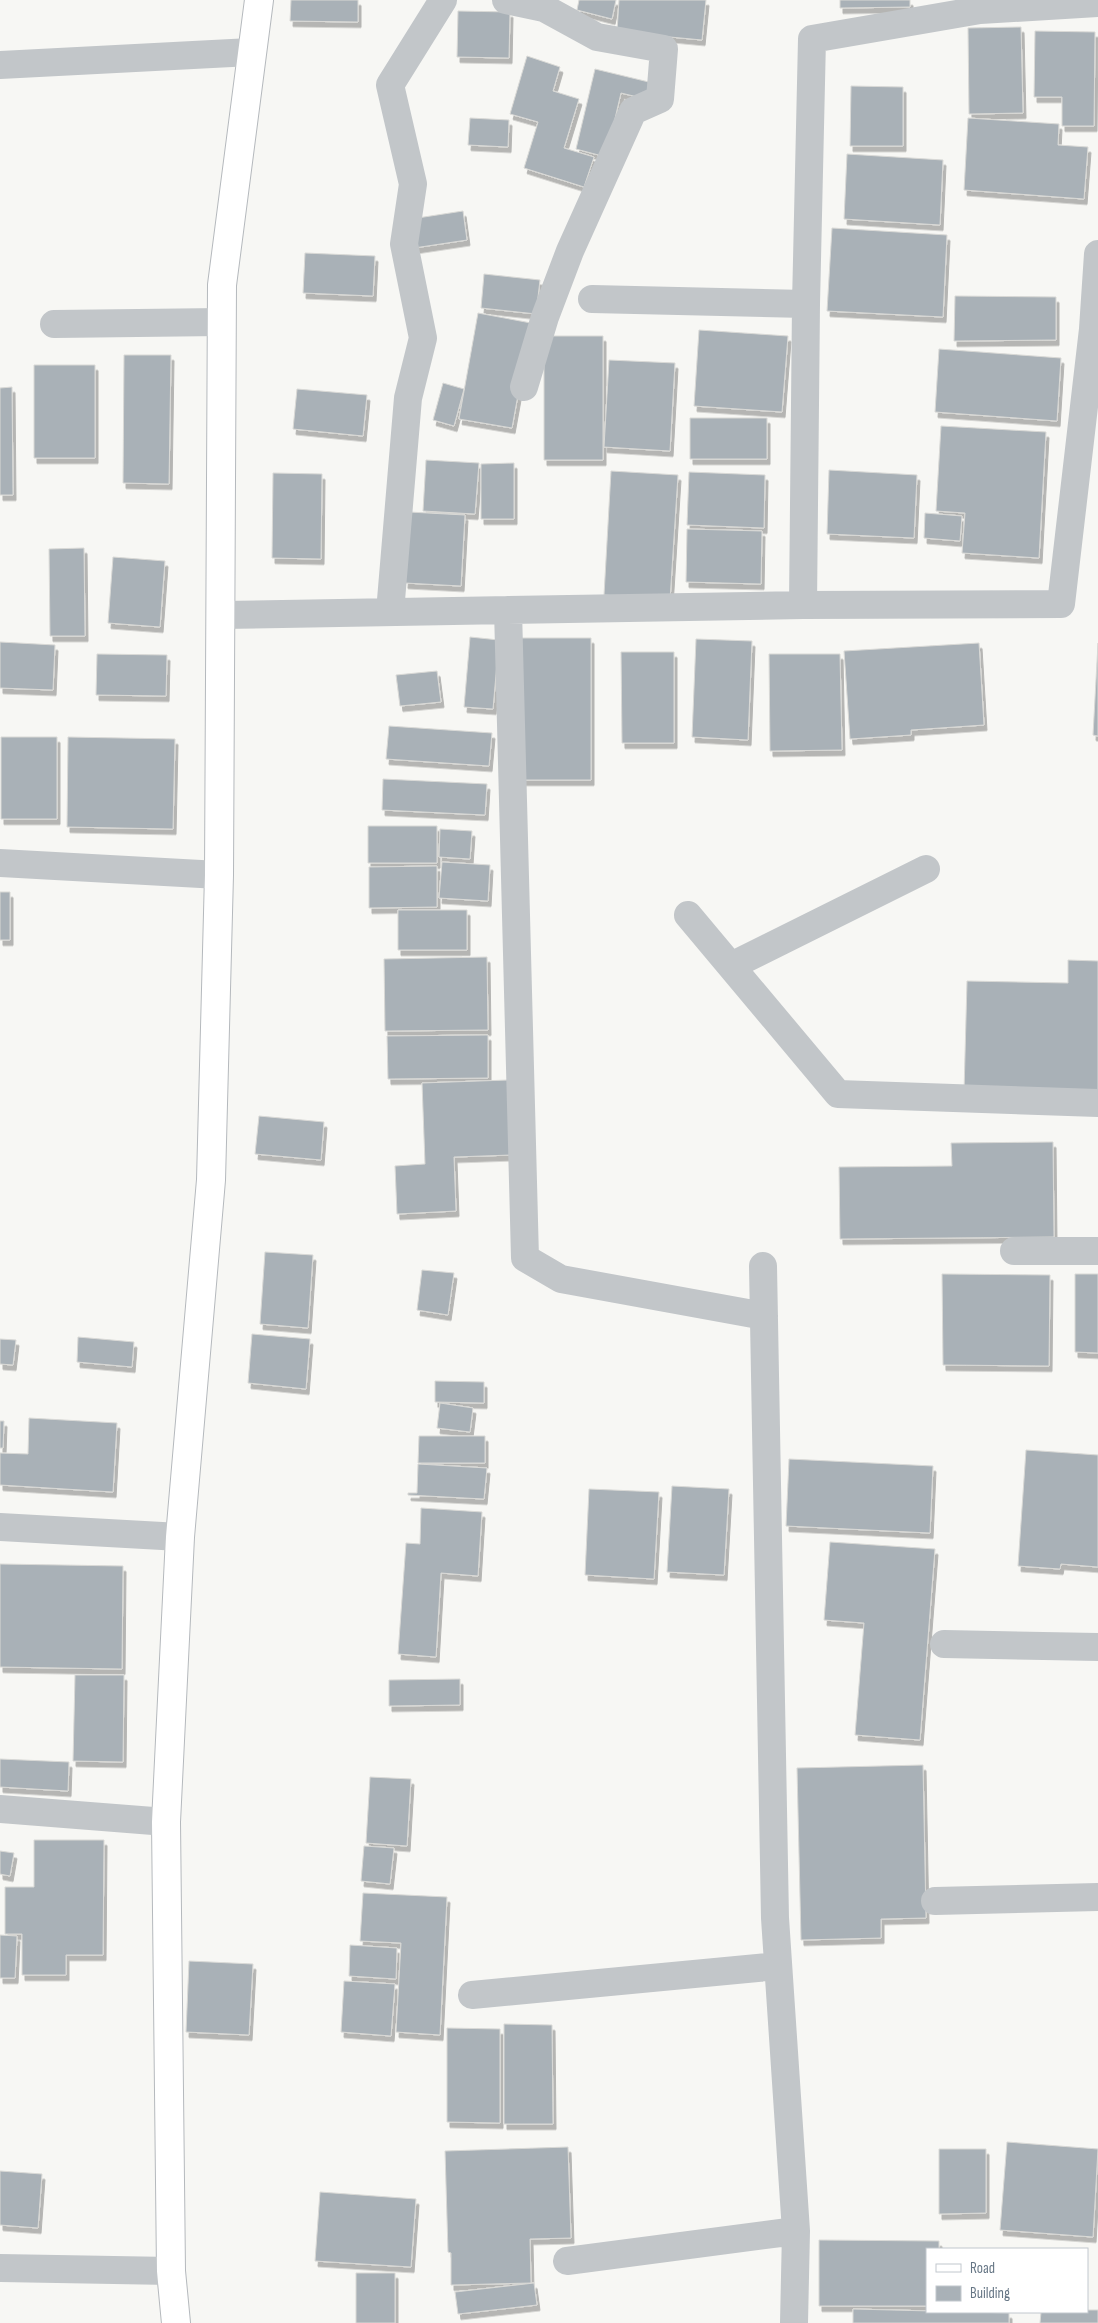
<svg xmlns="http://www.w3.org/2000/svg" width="1098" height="2323" viewBox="0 0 1098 2323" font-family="'Sofia Sans Condensed',sans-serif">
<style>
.building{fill:#a9b1b7;stroke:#d9d9d6;filter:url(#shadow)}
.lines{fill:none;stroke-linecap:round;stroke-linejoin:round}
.major-casing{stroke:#b5b9bd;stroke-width:30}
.minor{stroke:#c2c6c9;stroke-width:28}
.major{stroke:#fff;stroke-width:28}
</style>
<defs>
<filter id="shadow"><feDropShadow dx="3" dy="5.5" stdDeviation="0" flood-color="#0004"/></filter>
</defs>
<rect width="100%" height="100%" fill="#f7f7f4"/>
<path class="building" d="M291,0H358V22L290,21Z
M579,0H616L612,19L577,10Z
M619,0H706L702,40L617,32Z
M840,0H910V7L840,8Z
M458,11L510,12L509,58L457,57Z
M1021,27L1023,113L969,114L968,28Z
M1035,31L1095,32L1094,126H1062V97H1034Z
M527,56L560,67L553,91L579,99L564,148L594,157L584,187L524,168L538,122L510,114Z
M595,69L653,83L650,100L621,93L606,157L576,149Z
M851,86L903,87V146H850Z
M470,118L509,120L508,147L468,145Z
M968,118L1059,124L1058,145L1088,147L1084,199L964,190Z
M847,154L943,160L940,225L844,219Z
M463,211L467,240L414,248L411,219Z
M832,228L947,235L943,317L827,311Z
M305,253L375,256L373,296L303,293Z
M484,274L540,280L536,314L481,308Z
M955,296L1056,297V340L954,341Z
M478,313L531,323L512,428L459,419Z
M699,330L788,336L782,412L694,406Z
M544,336H603V460H544Z
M939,349L1061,358L1057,421L935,412Z
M124,355H171L169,484L123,483Z
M609,360L675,363L670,451L604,447Z
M34,365H95V458H34Z
M443,383L464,389L454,426L433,420Z
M12,387L13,495H0V388Z
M297,389L367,395L363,436L293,429Z
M690,418H767V459H690Z
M941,426L1046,432L1039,558L962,553L965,513L936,511Z
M426,460L479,463L475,514L423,511Z
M514,463V519H481V464Z
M829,470L917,475L914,538L827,534Z
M611,471L678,475L670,600L604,595Z
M689,472L765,475L764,528L687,525Z
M273,473L322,474L321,559L272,558Z
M409,512L465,515L461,586L405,583Z
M925,513L962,516L960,541L924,538Z
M687,529L762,531L761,584L686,582Z
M84,548L85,636H50L49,549Z
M113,557L165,561L160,627L108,623Z
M470,637L499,640L493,709L464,707Z
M519,638H591V780H519Z
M696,639L752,641L748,740L692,737Z
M0,642L55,645L53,690L0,688Z
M979,643L984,725L911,730V735L850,739L844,651Z
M1098,643V736L1093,735Z
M621,652H674V743H622Z
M97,654L167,655L166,696L96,695Z
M769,654H840L842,750L770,751Z
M437,671L441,702L400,706L396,675Z
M389,726L492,733L489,766L386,759Z
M1,737H57V819H1Z
M68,737L175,739L173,829L67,827Z
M383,779L487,784L485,815L382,810Z
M368,826H437V863H368Z
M440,829L472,831L470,859L439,857Z
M442,862L490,865L488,901L439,898Z
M437,866V907L369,908V867Z
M0,892H10V940H0Z
M398,910H467V950H398Z
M487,957L488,1030L385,1031L384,959Z
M1068,960L1098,961V1095L964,1092L967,981L1068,983Z
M488,1035V1078L388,1079L387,1036Z
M508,1080L511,1155L454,1157L456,1211L397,1214L395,1166L425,1164L422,1083Z
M259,1116L324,1122L321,1160L255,1154Z
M1053,1142L1054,1237L840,1239L839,1167L952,1166L951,1143Z
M265,1252L313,1255L308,1328L260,1324Z
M422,1270L454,1273L448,1315L417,1310Z
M942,1274L1050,1275L1049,1366L943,1365Z
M1075,1274H1098V1353L1075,1352Z
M252,1334L310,1339L306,1389L248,1383Z
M78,1337L134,1342L132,1367L77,1362Z
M0,1339L16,1340L13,1365L0,1364Z
M435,1381L484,1382V1403L435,1402Z
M440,1403L473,1408L470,1432L437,1428Z
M29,1418L117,1423L113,1492L0,1485V1453L28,1454Z
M0,1421H4L3,1448H0Z
M419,1436H485V1463H418Z
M1026,1450L1098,1455V1567L1061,1564L1060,1569L1018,1566Z
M789,1459L933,1466L930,1533L786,1526Z
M418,1464L487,1468L484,1499L408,1495V1493H417Z
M672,1486L729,1489L724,1575L667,1572Z
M589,1489L659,1492L654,1579L585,1575Z
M421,1508L482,1512L478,1576L441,1573L436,1657L398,1654L406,1543L420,1544Z
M830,1542L935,1549L920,1740L855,1735L864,1623L824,1620Z
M0,1564L123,1566L122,1669L0,1667Z
M75,1675H124L123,1762L73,1761Z
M460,1679V1705L389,1706V1680Z
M0,1759L69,1762L68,1791L0,1787Z
M923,1765L926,1918L881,1919V1938L801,1940L797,1768Z
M370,1777L411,1779L407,1846L366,1843Z
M34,1840H104L103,1955H66V1975H22V1934H5V1887H34Z
M364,1846L394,1848L390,1884L361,1881Z
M0,1851L14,1853L10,1876L0,1874Z
M363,1893L447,1897L440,2035L396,2032L401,1943L360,1941Z
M0,1935L17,1936L15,1978H0Z
M350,1945L397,1948L396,1979L349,1976Z
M189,1961L253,1964L249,2035L186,2032Z
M344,1981L395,1984L391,2036L341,2032Z
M504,2024L552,2025L553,2124H504Z
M447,2028L500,2029V2123L447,2122Z
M1007,2142L1098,2149L1093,2237L1000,2230Z
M568,2147L571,2238L530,2239L531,2283L451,2285V2253L448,2252L445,2151Z
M939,2149H986V2213L939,2214Z
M0,2171L42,2174L38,2228L0,2225Z
M320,2192L416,2199L411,2267L315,2261Z
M819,2240L939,2241V2249H927V2306H819Z
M356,2273H395V2323H356Z
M534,2283L537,2305L458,2314L455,2292Z
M853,2309L1009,2313V2323H853Z
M1087,2310H1098V2323H1040L1041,2312Z"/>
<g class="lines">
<defs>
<path id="major" d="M176,2323L171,2271L166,1822L180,1537L211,1180L219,875L222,285L259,0"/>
</defs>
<use href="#major" class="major-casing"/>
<path class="minor" d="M506,0L544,8L597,37L664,49L660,99L633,111L570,251L545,317L524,387
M0,65L251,52
M592,299L806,304
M54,324L221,322
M1093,329L1098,254
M803,605L806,304L812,39L980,10L1098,3
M508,610L525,1258L561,1279L764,1316
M390,612L408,398L423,338L404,244L413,184L390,85L443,0
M221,615L803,605L1061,604L1093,329H1098
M0,863L219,875
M688,915L838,1094L1098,1103
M731,966L926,869
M1014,1251H1098
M763,1266L775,1918L796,2231L794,2323
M0,1527L180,1537
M944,1644L1098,1647
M0,1809L166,1822
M935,1901L1098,1897
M472,1995L778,1966
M567,2261L796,2231
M0,2268L171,2271"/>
<use href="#major" class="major"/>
</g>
<rect x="926" y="2248" width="162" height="65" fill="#ffffff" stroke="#c2c8ce"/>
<rect x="936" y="2264" width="25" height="8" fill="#ffffff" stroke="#c2c8ce"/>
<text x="970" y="2273" font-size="15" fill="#667685">Road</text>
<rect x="936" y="2286" width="25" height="15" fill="#a9b1b7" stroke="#c2c8ce"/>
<text x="970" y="2298" font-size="15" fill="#667685">Building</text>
</svg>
